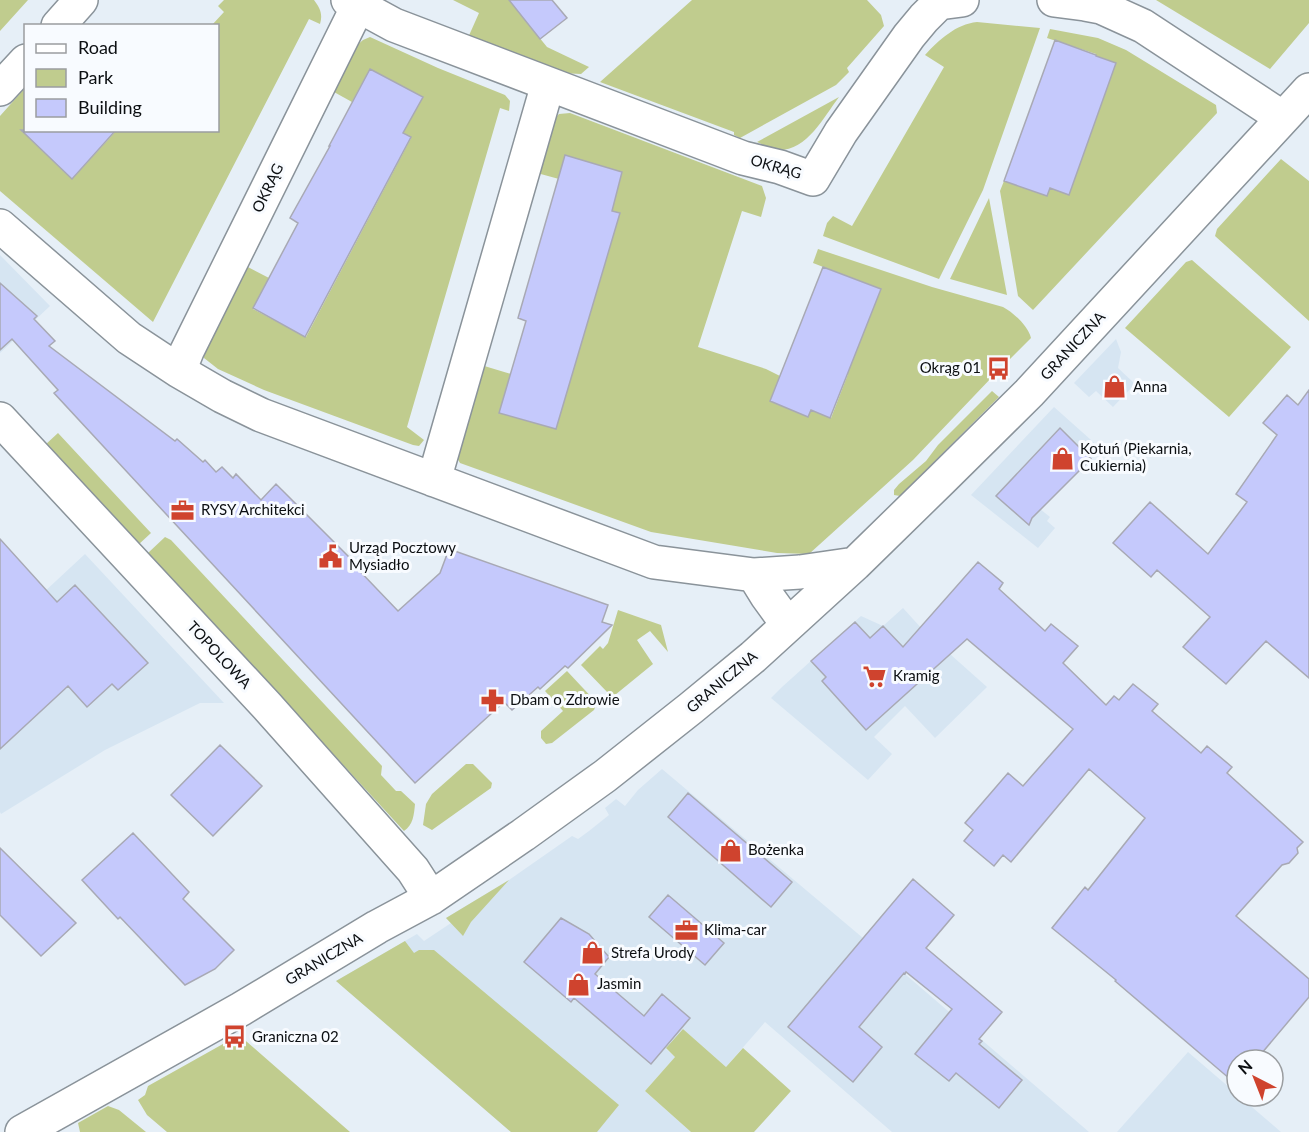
<svg xmlns="http://www.w3.org/2000/svg" width="1309" height="1132" viewBox="0 0 1309 1132" font-family="Lato,sans-serif">
<style>
.built{fill:#d6e5f2}
.green{fill:#c0cc8e}
.building{fill:#c5c9fc;stroke:#a8a9b4;stroke-width:1.5}
.lines{fill:none;stroke-linecap:round;stroke-linejoin:round}
.minor-casing{stroke:#8a939a;stroke-width:36}
.minor{stroke:#fff;stroke-width:33}
.labels{text-anchor:middle;stroke-width:6;stroke-linejoin:round;paint-order:stroke}
.street-label{font-size:15px;fill:#0c0f12;stroke:#f8fbff}
.poi-label{font-size:15px;fill:#0c0f12;stroke:#f8fbff;text-anchor:start}
</style>
<rect width="100%" height="100%" fill="#e6eff7"/>
<path class="built" d="M0,255L50,306L0,353Z
M1116,339L1121,352L1118,368L1135,384L1113,407L1096,391L1089,397L1074,383Z
M1054,407L1100,448L1091,459L1040,509L1050,517L1047,521L1055,528L1038,548L971,495Z
M85,554L224,703H200L105,750L1,814L0,812V633Z
M903,608L923,630L987,687L935,738L905,706L874,737L892,754L868,780L771,698L782,687L861,616L883,626Z
M662,769L863,938L1089,1132H892L765,1022L726,1067L683,1029L666,1049L675,1057L645,1091L691,1132H511L336,981L417,934L424,941L451,923L446,918L509,880L572,836L578,839L589,831L609,815L605,808L616,799L625,806L638,790Z
M1188,1052L1237,1094V1096H1239L1281,1132H1117Z"/>
<path class="green" d="M0,0H28L0,31Z
M224,0H314C320,8 323,14 320,24L309,19L153,322L0,191V116L25,88L26,130L29,138L72,179L116,131L218,130V26L212,25L224,12L218,6Z
M453,0H509L547,47L589,67L581,74L560,73L467,40L479,13Z
M692,0H867L881,15L884,26L847,68L849,72L836,85L740,138L734,135V132L600,82Z
M1156,0H1309V23L1270,69Z
M977,22L1040,28L983,190L939,279L823,236L827,223L833,216L852,226L944,67L925,55C939,40 956,24 977,22Z
M1050,29L1098,38L1126,50L1216,105L1217,113L1033,310L1018,296L1000,191L1004,181L1050,188L1069,195L1115,63L1096,56V54L1047,38Z
M370,37L438,68L505,95L510,101L509,111L500,108L407,427L424,440L419,446L413,445L264,390L218,369L204,358L202,349L244,265L269,278L253,309L306,337L411,138L403,133L422,97L370,69L352,102L334,92L356,46L363,40Z
M839,97C823,118 806,153 775,150C769,149 763,144 757,142Z
M570,113L762,186L766,198L761,217L742,211L698,347L766,369L780,376L770,401L808,416L811,410L831,418L848,374L842,372L880,289L813,263L818,249L932,287L1003,307C1014,313 1028,326 1031,338L1005,364L999,358L989,369L994,375L913,460L809,554L777,553L651,532L460,463L456,456L481,365L511,374L500,413L556,429L622,172L565,156L559,179L537,173L553,120L559,114Z
M1281,159L1309,181V321L1215,236L1217,229Z
M989,198L1007,295L950,279Z
M1192,260L1291,347L1229,417L1125,328L1186,262Z
M992,391L999,397L900,496L894,495V490L899,484L926,461L938,445Z
M58,433L151,533L138,545L45,445Z
M165,537L171,540L382,766L381,775L396,791H401L415,804C414,815 413,825 404,831L148,553Z
M618,610L661,625L668,652L650,631L637,640L653,664L615,695L609,694L581,665L600,646L603,649L608,643Z
M567,671L597,703L594,710L552,743L546,744L541,738V731L563,711L545,691Z
M466,764H473L492,783L491,788L432,830L423,825L426,804L432,794Z
M509,880L471,922L463,936L446,918Z
M405,941L414,953L419,950H434L619,1105L597,1132H511L336,981Z
M683,1029L726,1067L743,1048L791,1091L754,1132H691L645,1091L675,1057L666,1048Z
M239,1035L350,1132H167L147,1115L138,1100L145,1095L148,1086Z
M108,1106L119,1110L146,1132H80L78,1123Z"/>
<path class="building" d="M509,0H552L567,18L540,39Z
M1055,40L1096,55V56L1116,63L1069,195L1050,188L1047,196L1004,181Z
M370,69L423,97L403,133L411,137L305,337L253,308L298,223L290,218L330,146H329Z
M21,130H116L72,179Z
M565,155L622,172L612,211L620,213L556,429L499,413L526,321L518,318Z
M823,267L881,289L830,418L811,410L808,417L770,401Z
M0,283L37,316L34,319L55,341L49,346L175,441L177,439L203,462L205,460L216,472L222,467L233,478L236,474L261,500L276,484L354,562L352,563L398,611L440,573L449,549L608,605L602,622L612,625L568,668L565,666L540,689L538,687L512,710L504,702L415,783L54,393L58,390L12,339L0,350Z
M1309,390V678L1266,641L1226,684L1183,647L1210,617L1157,570L1151,577L1113,543L1150,502L1208,554L1247,502L1236,494L1277,435L1263,423L1287,395L1298,405Z
M1060,428L1091,459L1032,518L1029,525L996,496Z
M0,539L57,602L75,585L148,663L118,690L112,684L87,707L68,686L0,749Z
M978,562L1003,583L999,589L1045,631L1051,624L1078,646L1063,663L1106,705L1114,696L1119,700L1133,684L1158,704L1152,711L1201,753L1207,746L1232,767L1227,773L1303,842L1297,848L1298,853L1289,863L1282,865L1236,916L1309,979V997L1256,1060H1237V1085L1115,981L1116,980L1052,928L1085,887L1088,890L1145,818L1089,769L1011,862L1003,855L994,866L964,841L973,830L965,823L1008,773L1023,786L1073,729L967,639L866,730L822,681L826,677L811,661L855,622L870,638L883,626L903,647Z
M220,745L262,786L213,836L171,795Z
M688,793L792,882L771,907L668,817Z
M133,833L189,892L183,899L234,950L215,969L185,985L120,917L118,919L82,880Z
M0,848L76,923L41,956L0,915Z
M913,879L954,915L926,948L1002,1012L979,1039L982,1041L979,1044L1022,1080L999,1108L956,1073L949,1081L915,1054L952,1009L906,972L905,974L904,973L859,1027L882,1047L853,1082L788,1027Z
M668,895L724,943L705,965L649,917Z
M561,918L589,934L609,957L595,974L644,1016L662,994L690,1018L651,1064L574,998L571,1002L524,962Z"/>
<g class="lines">
<defs>
<path id="minor" d="M348,0L394,25L743,158L780,167L813,179L841,132L909,36L924,18L939,3L962,0
M1054,0L1085,4L1101,7L1143,26L1283,118
M58,26L81,0
M0,89L26,61
M0,226L129,338L179,371L222,396L261,415L654,562L754,575L800,572L855,564
M179,371L187,351L358,6
M0,419L267,706L413,870L431,898
M434,480L548,84
M754,575L767,596L788,625
M22,1132L241,1009L377,927L431,898L523,835L605,776L691,708L753,657L855,564L942,479L1029,393L1309,90"/>
</defs>
<use href="#minor" class="minor-casing"/>
<use href="#minor" class="minor"/>
</g>
<defs>
<symbol id="bus-bare" viewBox="-9 -9 18 18"><path d="M-5-6H5V4H4V6H2V4H-2V6H-4V4H-5ZM-3.5-4V0h7V-4ZM-3.5 1.2v1.5H-2V1.2ZM2 1.2v1.5H3.5V1.2Z" fill="#cf432e" stroke="#f8fbff" stroke-width="2.5" paint-order="stroke"/></symbol>
<symbol id="shop-bare" viewBox="-9 -9 18 18"><path d="M-5-2.5h2.3a2.7 3.5 0 0 1 5.4 0H5L5.5 6h-11ZM-1.5-2.5h3a1.5 2.3 0 0 0-3 0Z" fill="#cf432e" stroke="#f8fbff" stroke-width="2.5" paint-order="stroke"/></symbol>
<symbol id="office-bare" viewBox="-9 -9 18 18"><path d="M-6-3h4V-5.5h4V-3h4V5H-6ZM-1-4.5V-3h2v-1.5ZM-6 0V1H6V0Z" fill="#cf432e" stroke="#f8fbff" stroke-width="2.5" paint-order="stroke"/></symbol>
<symbol id="civic-bare" viewBox="-9 -9 18 18"><path d="M-.6-6.5H3V-4.5H.6V-3L4-1V1h2V6H-6V1h2V-1L-.6-3ZM-1.2 2.5V6h2.4V2.5Z" fill="#cf432e" stroke="#f8fbff" stroke-width="2.5" paint-order="stroke"/></symbol>
<symbol id="supermarket-bare" viewBox="-9 -9 18 18"><path d="M-6-5.5h2.5l.6 2H6L4.5 2H-2.5L-4.4-4H-6ZM-1.5 3.2a1.3 1.3 0 1 0 .1 0ZM3 3.2a1.3 1.3 0 1 0 .1 0Z" fill="#cf432e" stroke="#f8fbff" stroke-width="2.5" paint-order="stroke"/></symbol>
<symbol id="pharmacy-bare" viewBox="-9 -9 18 18"><path d="M-2-6h4v4h4v4h-4v4h-4v-4h-4v-4h4Z" fill="#cf432e" stroke="#f8fbff" stroke-width="2.5" paint-order="stroke"/></symbol>
</defs>
<g fill-rule="evenodd">
<use href="#bus-bare" x="982" y="352" width="33" height="33"/>
<use href="#shop-bare" x="1098" y="370" width="33" height="33"/>
<use href="#shop-bare" x="1046" y="442" width="33" height="33"/>
<use href="#office-bare" x="166" y="494" width="33" height="33"/>
<use href="#civic-bare" x="314" y="540" width="33" height="33"/>
<use href="#supermarket-bare" x="858" y="660" width="33" height="33"/>
<use href="#pharmacy-bare" x="476" y="684" width="33" height="33"/>
<use href="#shop-bare" x="714" y="834" width="33" height="33"/>
<use href="#office-bare" x="670" y="914" width="33" height="33"/>
<use href="#shop-bare" x="576" y="936" width="33" height="33"/>
<use href="#shop-bare" x="562" y="968" width="33" height="33"/>
<use href="#bus-bare" x="218" y="1020" width="33" height="33"/>
</g>
<g class="labels">
<g class="street-label">
<text transform="translate(776 167) rotate(16)" y="5">OKRĄG</text>
<text transform="translate(268 188) rotate(-64)" y="5">OKRĄG</text>
<text transform="translate(1073 346) rotate(-47)" y="5">GRANICZNA</text>
<text transform="translate(219 655) rotate(47)" y="5">TOPOLOWA</text>
<text transform="translate(722 682) rotate(-40)" y="5">GRANICZNA</text>
<text transform="translate(324 959) rotate(-31)" y="5">GRANICZNA</text>
</g>
<g class="poi-label">
<text x="981" y="373" text-anchor="end">Okrąg 01</text>
<text x="1133" y="392">Anna</text>
<text x="1080" y="454">Kotuń (Piekarnia,<tspan x="1080" dy="17">Cukiernia)</tspan></text>
<text x="201" y="515">RYSY Architekci</text>
<text x="349" y="553">Urząd Pocztowy<tspan x="349" dy="17">Mysiadło</tspan></text>
<text x="893" y="681">Kramig</text>
<text x="510" y="705">Dbam o Zdrowie</text>
<text x="748" y="855">Bożenka</text>
<text x="704" y="935">Klima-car</text>
<text x="611" y="958">Strefa Urody</text>
<text x="597" y="989">Jasmin</text>
<text x="252" y="1042">Graniczna 02</text>
</g>
</g>
<rect x="24" y="24" width="195" height="108" fill="#f8fbff" stroke="#9a9da0" stroke-width="1.5"/>
<rect x="36" y="44" width="30" height="9" fill="#ffffff" stroke="#9a9da0" stroke-width="1.5"/>
<text x="78" y="54" font-size="18" fill="#0c0f12">Road</text>
<rect x="36" y="69" width="30" height="18" fill="#c0cc8e" stroke="#9a9da0" stroke-width="1.5"/>
<text x="78" y="84" font-size="18" fill="#0c0f12">Park</text>
<rect x="36" y="99" width="30" height="18" fill="#c5c9fc" stroke="#9a9da0" stroke-width="1.5"/>
<text x="78" y="114" font-size="18" fill="#0c0f12">Building</text>
<g transform="translate(1255 1078) rotate(318)"><circle r="28" fill="#f8fbff" stroke="#9a9da0" stroke-width="1.5"/>
<path d="M0-4.5L10 22L0 15L-10 22Z" fill="#cf432e"/>
<text y="-9" font-size="16" font-weight="bold" text-anchor="middle" fill="#0c0f12">N</text>
</g>
</svg>
